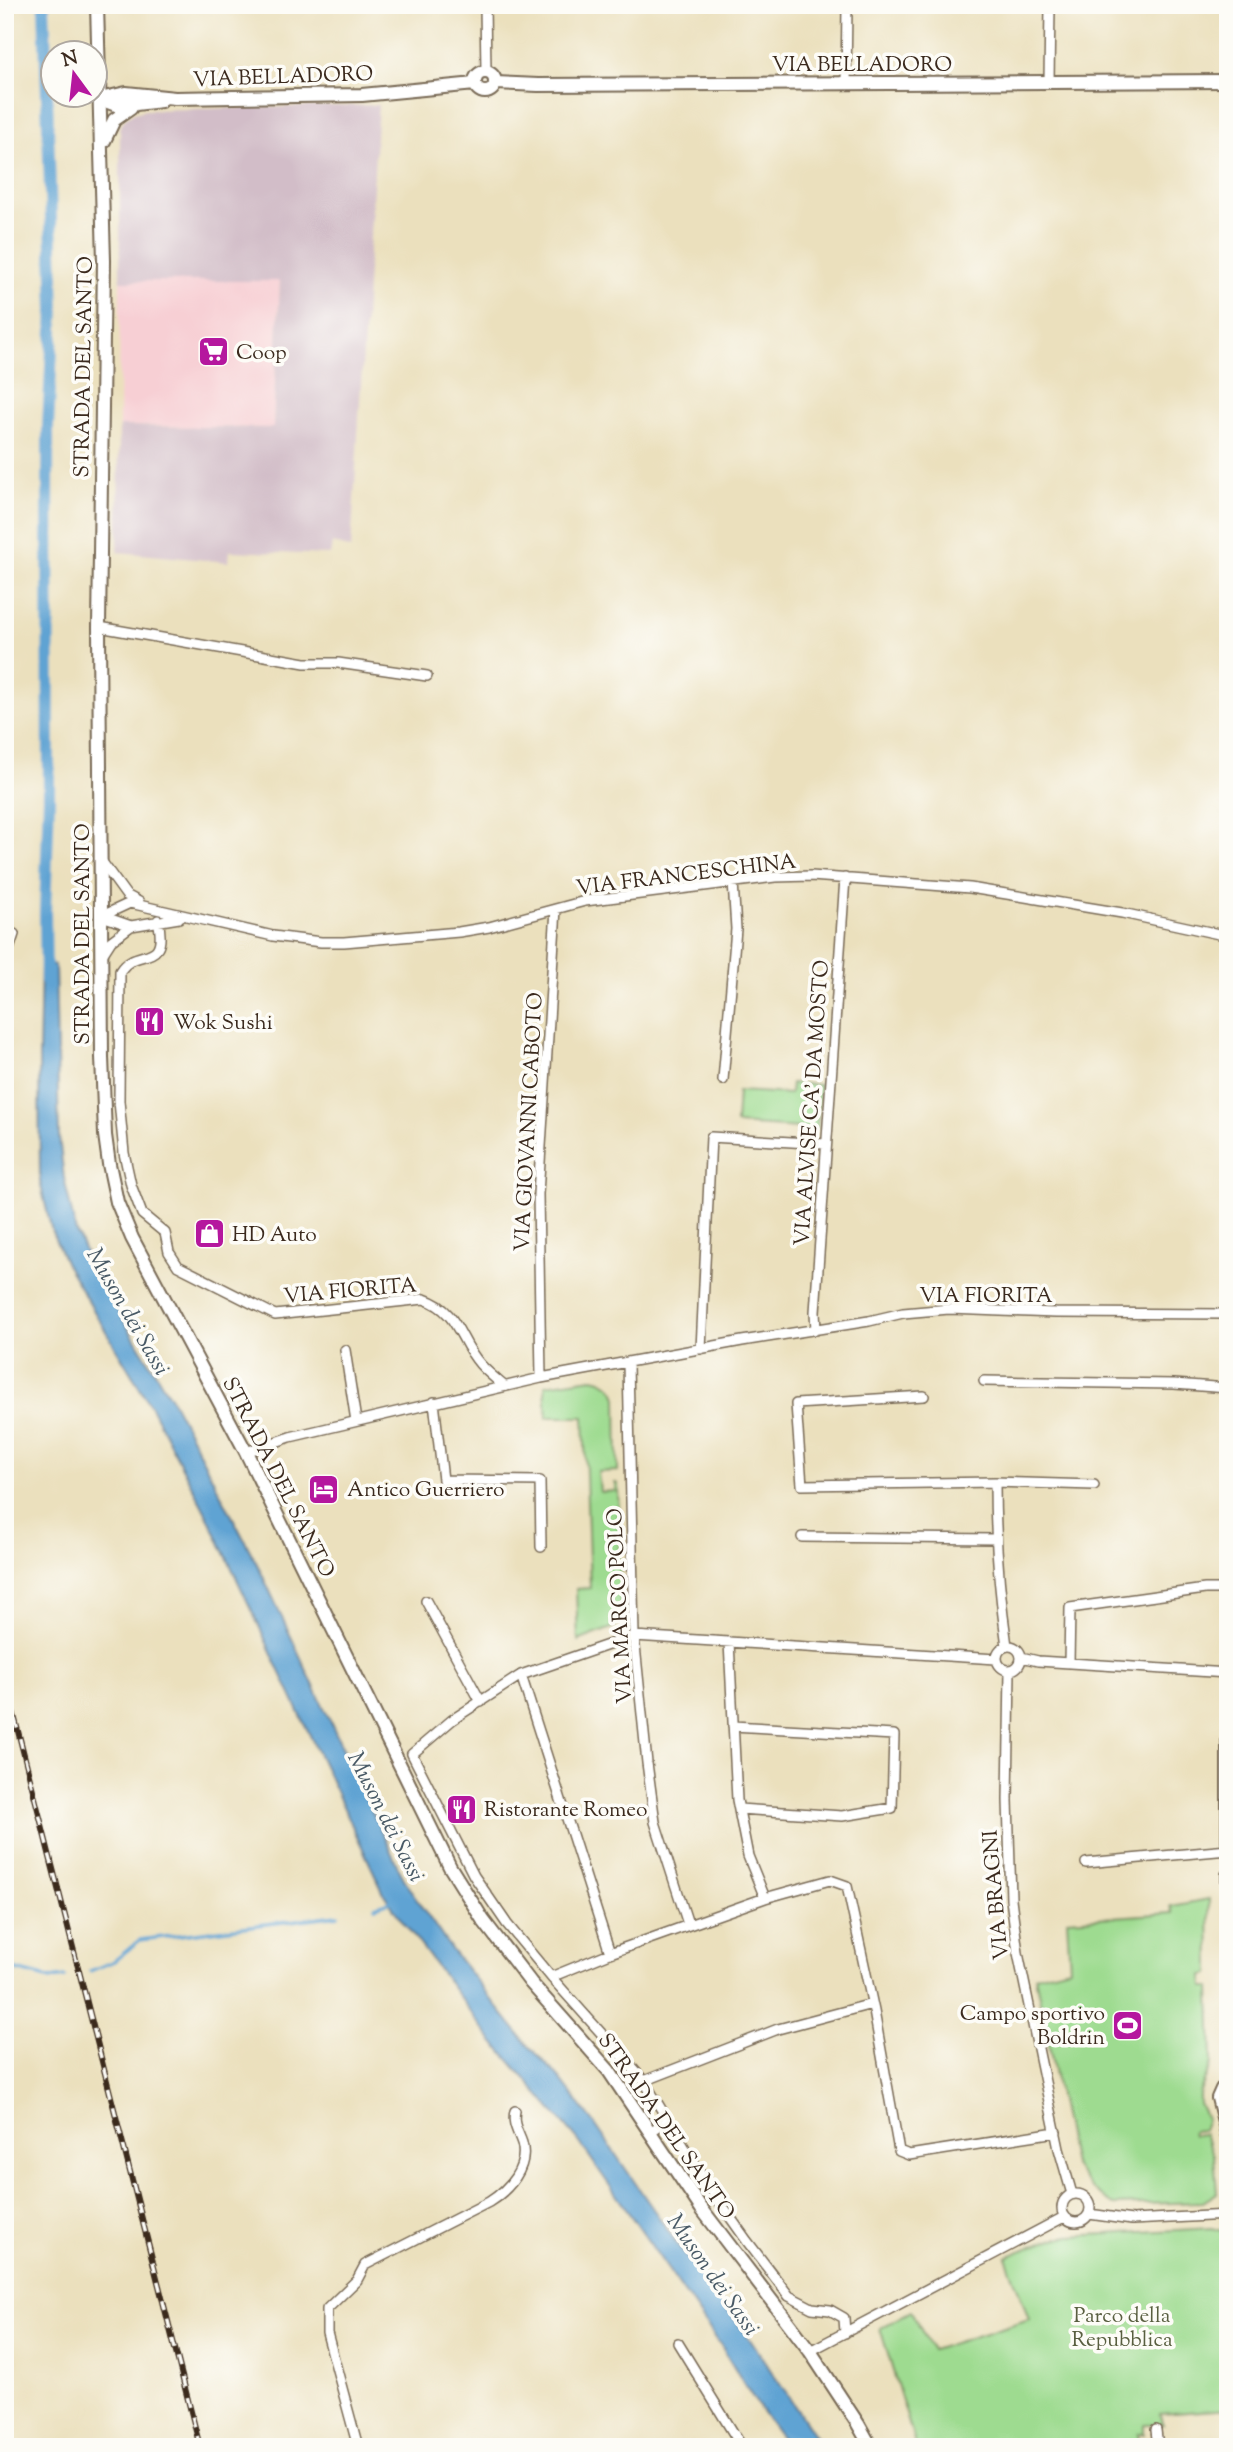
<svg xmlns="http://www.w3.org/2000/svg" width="1233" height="2452" viewBox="0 0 1233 2452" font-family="'Sorts Mill Goudy',serif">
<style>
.built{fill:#f7cfd4}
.industrial{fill:#d2bdc8}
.green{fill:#9edb90;stroke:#6c8257;stroke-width:2}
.water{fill:#5ea3d3;stroke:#4c6678;stroke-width:2}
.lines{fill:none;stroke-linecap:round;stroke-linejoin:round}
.stream{stroke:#5ea3d3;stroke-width:3.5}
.canal{stroke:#5ea3d3;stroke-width:12}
.street-casing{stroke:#796a56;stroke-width:12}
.secondary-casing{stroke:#796a56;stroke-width:16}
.street{stroke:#fff;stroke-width:9}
.secondary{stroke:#fff;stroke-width:12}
.rail-casing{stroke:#3b2a1e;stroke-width:6}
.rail{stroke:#fdfcf7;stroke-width:3.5;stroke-dasharray:10;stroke-linecap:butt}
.labels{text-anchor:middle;stroke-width:7;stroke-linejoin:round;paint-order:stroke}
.street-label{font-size:21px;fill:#3b2a1e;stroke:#fdfcf7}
.poi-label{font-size:21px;fill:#3b2a1e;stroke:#fdfcf7;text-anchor:start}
.park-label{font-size:21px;fill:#595f40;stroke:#fdfcf7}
.water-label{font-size:23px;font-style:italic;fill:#495a66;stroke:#fdfcf7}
</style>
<rect width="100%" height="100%" fill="#fdfcf7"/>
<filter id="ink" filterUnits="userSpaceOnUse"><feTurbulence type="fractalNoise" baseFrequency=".0143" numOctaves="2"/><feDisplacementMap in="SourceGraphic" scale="14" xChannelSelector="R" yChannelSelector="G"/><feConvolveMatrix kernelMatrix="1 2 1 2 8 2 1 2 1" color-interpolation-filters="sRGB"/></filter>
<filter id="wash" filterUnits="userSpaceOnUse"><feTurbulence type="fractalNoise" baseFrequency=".00686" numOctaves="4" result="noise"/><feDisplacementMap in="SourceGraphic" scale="28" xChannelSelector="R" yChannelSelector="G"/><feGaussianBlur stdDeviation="1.57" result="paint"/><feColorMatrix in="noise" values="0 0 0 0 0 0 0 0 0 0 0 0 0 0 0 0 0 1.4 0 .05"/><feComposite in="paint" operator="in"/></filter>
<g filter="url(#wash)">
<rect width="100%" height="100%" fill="#ebe0bd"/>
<path class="built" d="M280,280L273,428L119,426L120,281Z"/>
<path class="industrial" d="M378,105L351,549L332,543L330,555L230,551L228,562L118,552L119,426L273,428L280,281H120V127L125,119L134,113L145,110Z"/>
<path class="green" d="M791,1083L820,1085L817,1129L736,1124L738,1091L790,1094Z
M592,1378C604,1379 615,1387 617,1398L618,1471L598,1472L600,1492L615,1491V1483L618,1484L621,1611L617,1626L578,1641L576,1589L590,1588L584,1417H547L545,1385Z
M1209,1899L1210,1974L1203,1975L1204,1987H1210L1212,2063L1199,2093V2104L1207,2119L1203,2130L1192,2131L1193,2135L1204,2134L1214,2155L1217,2193L1203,2202L1114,2205L1091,2188L1073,2165L1035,1976L1070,1968L1067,1920L1173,1913L1171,1906Z
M1212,2228L1222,2231L1226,2238L1228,2409L1160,2414L1162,2424H1144V2434H1138L1140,2445L1129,2447H916L880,2328L911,2311L932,2350L1029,2319L1006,2257L1045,2241L1070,2236Z"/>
<path class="water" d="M41,964L55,965L59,1137L64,1178L76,1232L94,1271L173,1402L260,1570L399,1869L410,1890L453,1952L527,2044L556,2074L592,2120L684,2254L745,2332L822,2447H789C763,2416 742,2382 722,2347L578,2140L491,2039L395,1911L384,1894L209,1519L151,1407L66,1264L52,1232L40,1182L39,1057Z"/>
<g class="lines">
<path class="stream" d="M375,1907L392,1901
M5,1967L51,1979L65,1977
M90,1971L114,1961L140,1940L338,1915"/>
<path class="canal" d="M44,5L54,310L48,427L49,798L45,912L46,981"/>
</g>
</g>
<g filter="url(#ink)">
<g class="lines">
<defs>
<path id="street" d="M485,5L486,72
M1049,82L1050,5
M846,84L847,5
M99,627L305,663H338L427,676
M102,862L126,895L139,902
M102,916L130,903L273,936L321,942H344L459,932L489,927L585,901L775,877L811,876L970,888L1122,913L1228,936
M102,916L131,926
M158,920C169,970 136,945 120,971L119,1101L124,1153L131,1185L142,1214L165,1233L169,1252L178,1266L275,1315L424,1299C459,1311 458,1339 480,1364C487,1372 496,1379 504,1386
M5,953L9,949L14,934
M102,955L111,941L131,926L179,918
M723,1080L736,929L733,882
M816,1330L815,1312L845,878
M701,1349L711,1137L825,1144
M345,1350L356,1421
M628,1364L634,1636L647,1763L655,1822L688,1924
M541,1378L538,1194L556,909
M984,1381L1174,1384L1228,1388
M924,1396L796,1404L802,1485L995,1482L1094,1485
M434,1402L443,1480L540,1481L541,1547
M246,1452L290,1437L541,1378L742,1341L869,1321L903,1313L949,1309L1056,1313L1228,1314
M995,1482C995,1538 999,1591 1007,1646
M802,1537L995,1539
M426,1601L481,1702
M729,1642L737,1800L748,1856L765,1898
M997 1658a12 12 0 1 1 24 0a12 12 0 1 1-24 0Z
M1021,1657L1038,1661L1228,1673
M1069,1663L1070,1608L1205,1589H1228
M1010,1670L1008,1800L1011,1899L1018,1953L1059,2149L1072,2194
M521,1675L610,1953
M733,1726L894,1735L892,1808L842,1816L739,1809
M1086,1863L1228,1850
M551,1977L610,1953L765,1898L830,1880L847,1886L874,2011L899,2151L909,2155L1056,2132
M644,2081L778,2029L872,2004
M650,2132L668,2120
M1062 2208a14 14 0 1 1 28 0a14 14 0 1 1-28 0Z
M1089,2214L1132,2220L1228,2215
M845,2333L844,2318L830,2310L812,2308L789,2296L747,2241L708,2186L644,2081L551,1977L507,1924L474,1876L412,1754L452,1720L521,1675L634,1636L996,1659
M678,2343L742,2447
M810,2351L1064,2217
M1156,2430L1158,2447
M358,2447L327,2333V2309L357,2280L365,2265L489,2202C508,2190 529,2168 522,2143C518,2131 512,2124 515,2111"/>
<path id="secondary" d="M97,5L104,261L99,627L102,1057L105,1135L109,1164L117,1202L132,1238L246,1452L450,1867L483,1920L531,1983L609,2071L701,2208L810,2351L858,2424L871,2447
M475 82a10 10 0 1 1 20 0a10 10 0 1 1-20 0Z
M496,83L538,85L1228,81
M100,99L126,93L175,98L362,95L475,84
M100,99L119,106L161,101
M104,141L114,120L131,108
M1228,1670V1842
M1228,1875V1961
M1228,2086L1222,2089L1218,2098L1228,2137"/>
</defs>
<use href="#street" class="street-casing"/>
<use href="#secondary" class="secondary-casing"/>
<use href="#street" class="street"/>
<use href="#secondary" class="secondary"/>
<defs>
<path id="rail" d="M5,1680L200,2447"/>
</defs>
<use href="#rail" class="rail-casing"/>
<use href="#rail" class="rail"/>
</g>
</g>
<defs>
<symbol id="supermarket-square" viewBox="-11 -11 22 22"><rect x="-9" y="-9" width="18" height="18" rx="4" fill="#b5179e" stroke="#fdfcf7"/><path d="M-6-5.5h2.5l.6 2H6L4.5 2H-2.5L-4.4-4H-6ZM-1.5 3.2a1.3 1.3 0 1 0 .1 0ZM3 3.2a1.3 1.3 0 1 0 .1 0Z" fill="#fff"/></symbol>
<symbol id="restaurant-square" viewBox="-11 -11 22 22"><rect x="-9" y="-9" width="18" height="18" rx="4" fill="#b5179e" stroke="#fdfcf7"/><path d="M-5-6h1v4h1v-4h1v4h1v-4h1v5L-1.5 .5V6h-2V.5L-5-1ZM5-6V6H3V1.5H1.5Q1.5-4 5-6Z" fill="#fff"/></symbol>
<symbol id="shop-square" viewBox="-11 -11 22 22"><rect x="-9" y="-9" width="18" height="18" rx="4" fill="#b5179e" stroke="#fdfcf7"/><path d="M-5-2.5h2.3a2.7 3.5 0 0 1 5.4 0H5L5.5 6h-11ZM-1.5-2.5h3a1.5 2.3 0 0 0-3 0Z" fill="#fff"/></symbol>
<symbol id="hotel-square" viewBox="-11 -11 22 22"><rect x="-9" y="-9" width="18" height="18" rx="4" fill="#b5179e" stroke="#fdfcf7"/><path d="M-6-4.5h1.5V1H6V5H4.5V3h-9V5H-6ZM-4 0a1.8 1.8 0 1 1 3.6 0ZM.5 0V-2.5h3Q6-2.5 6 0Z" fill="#fff"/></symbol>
<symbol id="stadium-square" viewBox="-11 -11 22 22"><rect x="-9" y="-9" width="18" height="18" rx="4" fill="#b5179e" stroke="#fdfcf7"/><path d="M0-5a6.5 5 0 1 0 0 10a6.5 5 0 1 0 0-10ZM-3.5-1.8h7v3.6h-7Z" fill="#fff"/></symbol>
</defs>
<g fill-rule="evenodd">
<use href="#supermarket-square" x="196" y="334" width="35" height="35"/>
<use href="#restaurant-square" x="132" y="1004" width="35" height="35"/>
<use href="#shop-square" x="192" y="1216" width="35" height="35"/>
<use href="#hotel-square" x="306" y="1472" width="35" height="35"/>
<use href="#restaurant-square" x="444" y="1792" width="35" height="35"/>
<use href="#stadium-square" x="1110" y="2008" width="35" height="35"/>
</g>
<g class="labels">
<g class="street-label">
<text x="862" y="71">VIA BELLADORO</text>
<text transform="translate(283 76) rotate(-2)" y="7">VIA BELLADORO</text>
<text transform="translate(83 367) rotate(-89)" y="7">STRADA DEL SANTO</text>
<text transform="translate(686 874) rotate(-7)" y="7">VIA FRANCESCHINA</text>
<text transform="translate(82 934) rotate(-90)" y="7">STRADA DEL SANTO</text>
<text transform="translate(811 1103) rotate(-86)" y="7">VIA ALVISE CA' DA MOSTO</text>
<text transform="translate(528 1122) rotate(-87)" y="7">VIA GIOVANNI CABOTO</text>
<text transform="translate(350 1290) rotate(-5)" y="7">VIA FIORITA</text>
<text x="986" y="1302">VIA FIORITA</text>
<text transform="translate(279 1477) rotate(63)" y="7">STRADA DEL SANTO</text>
<text transform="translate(619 1606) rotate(-93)" y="7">VIA MARCO POLO</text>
<text transform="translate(995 1895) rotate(-95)" y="7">VIA BRAGNI</text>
<text transform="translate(667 2126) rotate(55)" y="7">STRADA DEL SANTO</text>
</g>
<g class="poi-label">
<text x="236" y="359">Coop</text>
<text x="173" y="1029">Wok Sushi</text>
<text x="232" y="1241">HD Auto</text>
<text x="347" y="1496">Antico Guerriero</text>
<text x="484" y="1816">Ristorante Romeo</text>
<text x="1105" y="2020" text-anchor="end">Campo sportivo<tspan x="1105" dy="24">Boldrin</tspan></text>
</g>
<g class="park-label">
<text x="1122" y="2322">Parco della<tspan x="1122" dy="24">Repubblica</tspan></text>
</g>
<g class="water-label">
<text transform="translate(129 1311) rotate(60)" y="8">Muson dei Sassi</text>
<text transform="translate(387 1816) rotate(63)" y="8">Muson dei Sassi</text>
<text transform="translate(714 2274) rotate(55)" y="8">Muson dei Sassi</text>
</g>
</g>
<rect width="1233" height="2452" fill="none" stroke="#fdfcf7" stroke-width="28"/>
<g transform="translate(74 74) rotate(345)"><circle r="33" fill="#fdfcf7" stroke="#afa8a0" stroke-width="2"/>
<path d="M0-5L12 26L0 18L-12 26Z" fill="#b5179e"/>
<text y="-10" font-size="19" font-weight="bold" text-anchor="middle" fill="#3b2a1e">N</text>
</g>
</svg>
